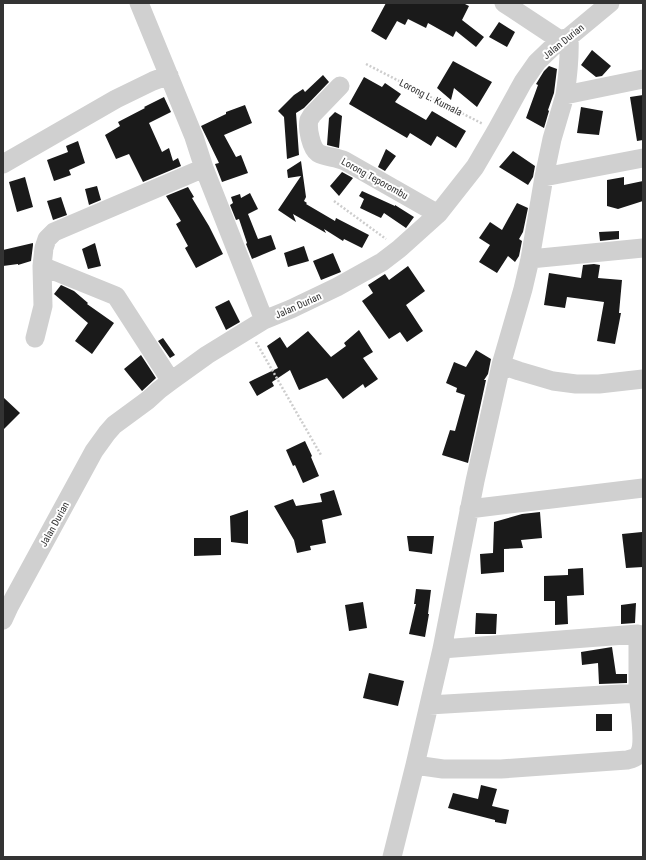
<svg xmlns="http://www.w3.org/2000/svg" width="646" height="860" viewBox="0 0 646 860" font-family="'Roboto Condensed',sans-serif">
<style>
.building{fill:#1a1a1a}
.lines{fill:none;stroke-linecap:round;stroke-linejoin:round}
.path{stroke:#cdcdcd;stroke-width:2.5;stroke-dasharray:2 2;stroke-linecap:butt}
.minor{stroke:#d0d0d0;stroke-width:19}
.labels{text-anchor:middle;stroke-width:4;stroke-linejoin:round;paint-order:stroke}
.street-label{font-size:10px;fill:#333;stroke:#fff}
</style>
<rect width="100%" height="100%" fill="#fff"/>
<path class="building" d="M386,3H463L469,6L462,20L484,37L476,47L456,31L453,37L428,23L426,28L408,19L405,25L397,21L386,40L371,31Z
M499,22L515,32L507,47L489,37Z
M592,50L611,66L602,76L596,77L581,65Z
M453,61L492,82L477,107L454,88L451,100L437,88Z
M549,66L557,69L554,93L548,110L549,111L544,128L526,118L538,85L536,84L544,71Z
M323,75L329,82L304,108L296,113L299,155L287,159L284,117L278,111L294,95L303,89L305,92Z
M364,77L382,87L385,83L401,94L395,102L426,120L432,111L466,131L456,148L437,136L431,146L410,133L407,138L349,104Z
M643,95V140L637,141L630,97Z
M164,97L171,112L149,123L162,152L169,148L173,161L178,158L181,166L143,182L129,154L116,159L105,135L120,126L118,122L145,108L144,107Z
M245,105L252,123L224,135L236,157L241,155L248,173L222,182L215,164L219,163L201,126L226,114V112Z
M581,107L603,111L599,135L577,133Z
M335,112L342,116L339,148L327,145L329,118Z
M78,141L85,163L69,170L71,175L54,181L47,160L68,152L66,146Z
M386,149L396,156L385,171L378,167Z
M513,151L535,166L533,177L528,185L499,167Z
M301,161L306,197L304,201L307,203L306,204L335,221L336,218L369,235L362,248L344,239L343,241L324,229L326,233L293,214L296,222L278,210L301,176L288,178L287,170Z
M342,172L353,178L339,196L330,186Z
M25,177L33,207L17,212L9,182Z
M624,177V185L643,181V201L618,209L607,206V180Z
M97,186L101,200L89,205L85,189Z
M188,187L194,197L192,198L209,226L223,254L196,268L185,248L188,246L176,224L181,221L166,196Z
M362,191L395,206V205L414,217L406,228L384,213L381,218L360,208L364,199L359,196Z
M250,193L258,209L248,214L258,239L271,235L276,249L252,259L246,244L247,243L239,219L236,220L230,205L233,203L231,197L240,194L241,198Z
M61,197L67,215L53,220L47,201Z
M517,203L528,208L523,232L519,239L522,241L519,256L515,262L508,256L497,273L479,262L490,245L479,238L490,222L502,230Z
M619,231V239L600,241L599,232Z
M33,243V245L31,261L18,265V264L3,266V250Z
M95,243L101,266L88,269L82,249Z
M304,246L309,261L288,267L284,253Z
M333,253L341,272L321,280L313,261Z
M594,264L600,265L598,278L622,280L619,313H621L615,344L597,341L604,302L567,297L565,308L544,305L549,273L581,278L583,265Z
M408,266L425,291L406,305L423,331L407,342L400,332L389,339L362,301L373,293L368,285L385,274L389,280Z
M61,285L74,291L88,303L87,304L114,323L92,354L75,341L88,323L54,294Z
M229,300L240,322L226,330L215,307Z
M359,330L373,352L363,358L378,379L365,388L363,384L343,399L327,378L299,390L290,370L272,382L274,386L257,396L249,382L278,368L267,346L280,337L287,348L308,331L331,357L346,346L344,343Z
M163,338L175,355L170,358L158,341Z
M476,350L491,359L488,374L484,380H486L468,463L442,455L450,430L455,431L465,395L456,392L457,388L446,383L454,362L466,367Z
M141,355L156,378L142,391L124,369Z
M3,397L20,413L3,430Z
M305,441L312,456L311,457L319,476L303,483L295,465L293,466L286,450Z
M334,490L342,515L322,520L326,543L310,546L311,550L297,553L294,540L274,506L293,499L296,506L322,502L320,494Z
M248,510V544L231,542L230,516Z
M540,512L542,538L521,540L523,548L504,549V572L481,574L480,554L493,553L494,522L522,514Z
M642,532L643,567L626,568L622,534Z
M407,536H434L432,554L409,551Z
M194,538H221V555L194,556Z
M583,568L584,595L567,596L568,624L555,625V601H544V576L568,575V569Z
M416,589L431,590L428,614H429L425,637L409,634L416,604H414Z
M363,602L367,628L349,631L345,605Z
M636,603L635,623L621,624V605Z
M476,613L497,614L496,634H475Z
M612,647L616,674H627V683L599,684L598,663L582,665L581,652Z
M369,673L404,681L398,706L363,698Z
M596,714H612V731H596Z
M481,785L497,789L492,806L509,810L506,824L495,822V820L448,808L453,793L478,799Z"/>
<g class="lines">
<path class="path" d="M366,64L483,124
M334,201L386,239
M256,342L321,455"/>
<path class="minor" d="M139,3L194,137L204,168L264,320
M504,3L560,40
M569,37C570,57 568,75 565,95L643,79
M340,86L312,115C311,117 310,118 309,120C307,128 311,148 318,153C325,157 336,157 345,161L438,214
M3,164L116,99L153,81L169,75
M544,177L552,139L565,95
M530,259L643,248
M42,266L44,248L47,239L54,232L204,168
M35,338L43,306L42,266L116,296L171,381
M501,365L519,371L553,381L576,384H599L643,379
M469,509L643,488
M3,620L9,607L94,451L107,433L114,425L148,400L159,390L171,381L207,355L264,320L291,309L337,287L382,262L399,249L438,214L475,167L496,131L523,82L537,62L560,40L569,37L610,3
M429,705L638,693V634L442,649
M415,765L443,769H501L627,760C631,759 636,758 638,755C646,746 639,705 638,693
M392,857L415,765L442,649L475,481L501,365L523,289L530,259L544,177L643,158"/>
</g>
<g class="labels">
<g class="street-label">
<text transform="translate(563 41) rotate(-39)" y="4">Jalan Durian</text>
<text transform="translate(431 97) rotate(27)" y="4">Lorong L. Kumala</text>
<text transform="translate(375 178) rotate(29)" y="4">Lorong Teporombu</text>
<text transform="translate(298 305) rotate(-24)" y="4">Jalan Durian</text>
<text transform="translate(54 524) rotate(-61)" y="4">Jalan Durian</text>
</g>
</g>
<rect width="646" height="860" fill="none" stroke="#333333" stroke-width="8"/>
</svg>
